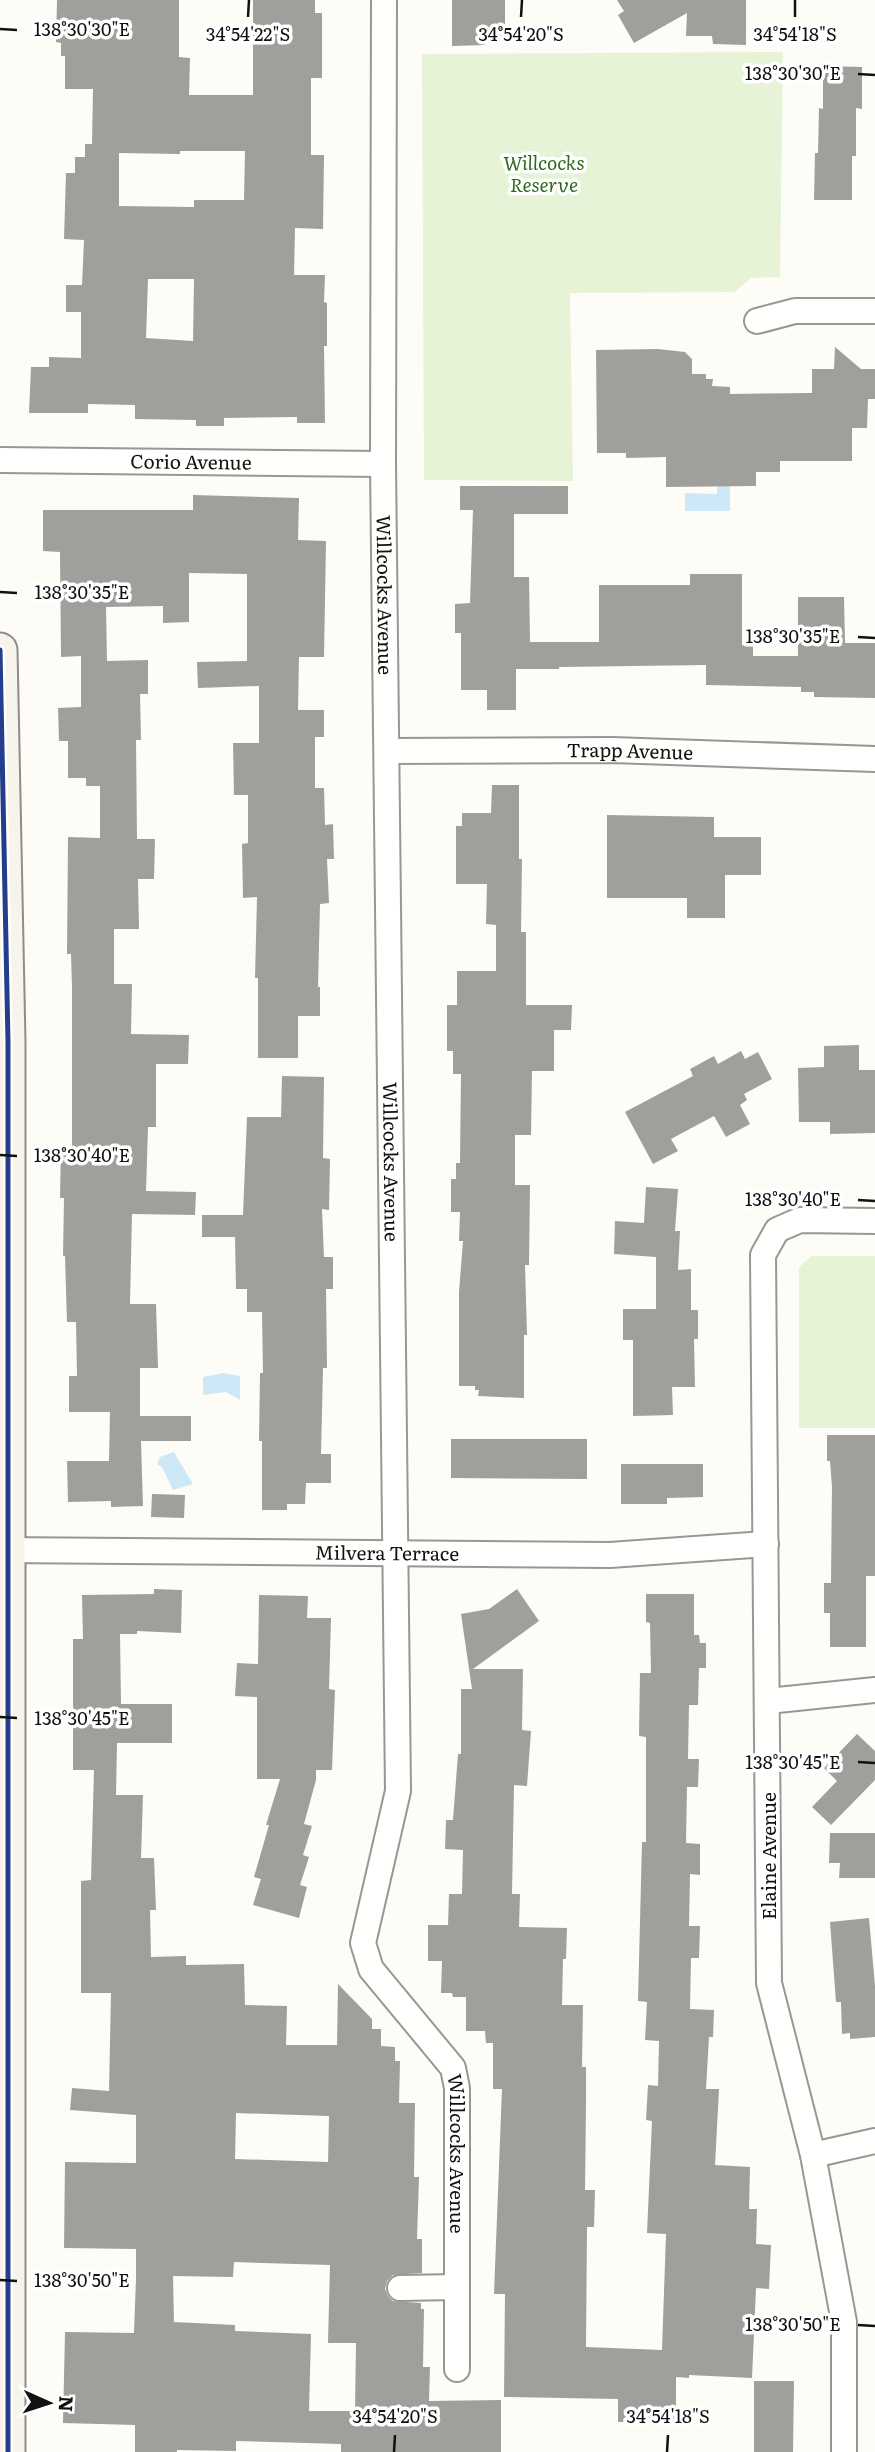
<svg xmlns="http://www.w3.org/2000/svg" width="875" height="2452" viewBox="0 0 875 2452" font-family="Literata,serif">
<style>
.green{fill:#e7f3d7}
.water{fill:#cde8f7}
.building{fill:#a19f9c;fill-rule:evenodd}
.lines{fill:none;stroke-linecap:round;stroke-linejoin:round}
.street-casing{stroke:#979795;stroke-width:28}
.secondary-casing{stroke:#8e8d8b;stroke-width:37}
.street{stroke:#fffffe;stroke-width:24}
.secondary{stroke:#f6f4eb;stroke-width:33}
.bus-1-casing{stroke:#fff;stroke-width:10}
.bus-1{stroke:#243e8c;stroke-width:5}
.ticks{fill:none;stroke:#111;stroke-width:2.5}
.labels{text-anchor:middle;stroke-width:7;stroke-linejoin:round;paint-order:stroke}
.park-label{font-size:19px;font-style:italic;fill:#2f6b1f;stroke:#fff}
.street-label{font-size:19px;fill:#111;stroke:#fff}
.ticks-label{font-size:18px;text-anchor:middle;fill:#111;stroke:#fff;stroke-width:7;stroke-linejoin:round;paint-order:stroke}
</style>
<rect width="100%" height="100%" fill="#fdfcf7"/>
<path class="green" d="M783,52L780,277L751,278L734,292L570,293L573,481L424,480L422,54Z
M811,1256H875V1428H799V1267Z"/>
<path class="water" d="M717,485H730V511H685V493L717,494Z
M223,1373L240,1376V1400L226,1392L203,1395V1377Z
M174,1452L193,1484L173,1490L162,1467L157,1464L160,1457Z"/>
<path class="building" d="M57,0H179V57L190,58L189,95H253V0H315V13H322V78H311V155H324L323,229L295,228L294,275H325L324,302L327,303V346H324L325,423H297V417L224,418V426H196V420L135,419V405L88,404V413H29L31,367H49V357L81,358V312H66V285H82L84,240L64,239L66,173H75V157H85V144H92L93,89H65V56H61V43L56,42ZM180,151H245L244,200H194V207L119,206V153L180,154ZM148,279H194L193,341L146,338Z
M452,0H505V36H485V45L452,46Z
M617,0H746V45L713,44L712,36H686L687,13L634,43L618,15L624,11Z
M823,66L862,67V109L856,108V156H852V200H814L815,153H818L819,108L823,109Z
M835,347L861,369H875V399H868L867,428H852V461H780V472H756V486L666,487V457L626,458V453H597L596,350L658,349L685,352L692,359V374H706V379H713L712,386L730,387V394L812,393V369H834Z
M460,486H568V514H514V577H529L530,642H599V585H690V574H742V646L753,635V656H798V597H844L845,643H875V698L814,697V692H801V687L706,685V665L559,667V669H516V710H487V690H461V633H455V604L470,603L473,510H460Z
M193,495L299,498L298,540L326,541L324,657H299L298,710H324V737H315V788H324L325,825L333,824L334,859H327L329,903L320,904L318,987H320V1016H298V1058H258V978H255L257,897L243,898L242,844L248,843V795H234L233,743H259V686L198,688L197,662L247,661V574L189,573V622L163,623V606L106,607L107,661L148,660V694H140L141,740H136L137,839H155L154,879H138L139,929H114V984H132L131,1034L189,1035L188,1064H156V1127H148L146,1191L196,1192L195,1215L132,1214L130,1304H156L158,1368H140V1416H191V1441H141L143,1506L111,1507V1501L68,1502L67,1461H109L110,1412H69V1376H77L76,1322H67L65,1256H63L64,1198H60L61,1146L72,1147V987L71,954H67L68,837L100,838V786H86V778H68V741H59L58,708L81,707V656L61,657L60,552L43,551V510H193Z
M492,785H519V859H522L521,932H526V1005H572L571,1030H554V1071H532L531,1135H515V1185H530L529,1265H525L527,1335H524V1398L478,1396L479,1390H475V1386H459V1292L463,1241H459L460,1212H451V1179H456V1163H460L461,1074H453V1051H447V1005H457V971H496V925L486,924L487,884H456V826H462V813H491Z
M607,815L714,817V837H761V875H725V918H687V898H607Z
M859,1045V1070H875V1133L830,1134V1122H799L798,1068L824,1067V1046Z
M741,1051L745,1059L758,1052L772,1079L744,1094L747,1100L740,1105L750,1124L726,1137L714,1116L671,1139L678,1151L653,1164L625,1112L693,1076L690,1069L714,1056L718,1064Z
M282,1076L324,1077L323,1158L330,1159L329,1210L322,1209L324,1257H333V1289H326L327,1368H323L321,1454H331V1483H306L305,1504H287V1510H262V1441H259L260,1373H263L262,1312H247V1289H236L235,1237H202V1215H243L247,1117H281Z
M646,1187L678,1189L675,1231H680L678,1270L691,1269V1310H698V1339H694L695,1387H672L673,1415L633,1416V1340H623V1309H656V1257L614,1254L615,1221L644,1223Z
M827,1435H875V1576H866V1647H830V1613H824V1583H831L832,1487L830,1461H827Z
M451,1439H587V1479L451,1478Z
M621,1464H703V1497L667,1498V1504H621Z
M152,1494L185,1495L184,1518L151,1517Z
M154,1589L182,1590L181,1633L137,1631V1634H120L121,1704H172V1743H117L116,1795H143L141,1858H154L156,1910H150L151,1957L186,1956V1965L244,1964L245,2005L287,2006L286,2045H337L338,1984L372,2019V2029H381V2046L395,2047V2061H400L399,2103H415L414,2177H419L417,2239H422V2273L393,2275L387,2281L385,2289L388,2296L393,2301L421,2303V2309H424L423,2367H430L429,2401L501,2400V2452H341V2444L236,2441V2451L177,2450V2452H135V2425L63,2423L65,2332L134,2333L136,2279V2249L64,2248L65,2162L136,2163V2115L70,2110L72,2088L109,2091L111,1993H81V1881L91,1880L94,1770H73V1639H83L82,1595L154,1594ZM236,2113L329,2116L328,2162L235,2159ZM234,2262L330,2265L328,2343H356L355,2411H309L311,2334L235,2331V2325L174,2322L173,2276L233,2277Z
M517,1589L539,1621L473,1669H523L522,1730L531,1731L527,1786L514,1785L512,1894H520L519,1927L567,1928L566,1959H563L562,2005H583L582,2067H586V2104L585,2190H595L594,2227H587L586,2347L662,2350L666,2234L647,2233L652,2121L646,2120L648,2085L658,2086L659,2041L645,2040L647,2002L638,2001L642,1842H646V1737L639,1736L640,1673H651L650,1623L646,1622V1594H694V1635H699L700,1643H706V1668H699L698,1705H689L688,1759H699L698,1787H687L686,1843L700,1844V1875L690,1874L689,1926H700L699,1958H691L690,2009L714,2010L713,2037H709L706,2089H719L715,2165L750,2167L749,2209H757L756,2244L771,2245L769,2289L756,2288L752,2378L689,2375V2378L676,2377V2422H618V2399L504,2397L505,2294H494L502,2089H493V2043H486L485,2031H466V1997H453L452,1993H441L442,1961H428V1925H448L449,1894H462L463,1850L445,1849L446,1820H453L458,1754H461V1689H472L461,1614L489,1609Z
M259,1595L308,1596L307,1618H331L329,1689L335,1690L332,1770H316V1780L304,1824L312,1826L303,1855L309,1857L300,1885L307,1887L299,1918L253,1905L261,1879L254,1877L269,1825H266L280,1779H257V1697L235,1696L237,1663L258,1664Z
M857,1734L875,1751V1780L831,1825L812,1807L837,1781L824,1768Z
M830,1833H875V1878H839L840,1863H829Z
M869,1918L875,1986V2037L850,2039V2033L842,2034L841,2002H836L830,1922Z
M754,2381H794L793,2452H754Z"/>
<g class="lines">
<defs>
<g id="street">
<path id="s1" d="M384,0L383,464L398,1791L363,1943L371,1969L453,2068L457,2088V2369"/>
<path d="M757,321L795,311H875"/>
<path id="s2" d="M0,460L383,464"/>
<path id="s3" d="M387,751L612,750L875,759"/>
<path id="s4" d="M0,1550L610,1555L766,1544"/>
<path d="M768,1701L875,1690"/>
<path d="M813,2155L875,2141"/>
<path d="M400,2288L457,2287"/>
<path d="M844,2452V2322L813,2155L769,1983L763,1255L777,1230L800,1220L875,1221"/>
</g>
<path id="secondary" d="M0,650L8,1042V2452"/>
</defs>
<use href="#street" class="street-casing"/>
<use href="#secondary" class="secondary-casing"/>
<use href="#street" class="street"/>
<use href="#secondary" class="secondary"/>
<defs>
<path id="bus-1" d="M0,650L8,1042V2452"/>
</defs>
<use href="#bus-1" class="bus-1-casing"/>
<use href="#bus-1" class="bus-1"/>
</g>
<path class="ticks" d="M248,17L249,0M521,17L522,0M795,17V0M0,29L17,30M858,74L875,75M0,592L17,593M858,637L875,638M0,1155L17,1156M858,1200L875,1201M0,1717L17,1718M858,1762L875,1763M0,2280L17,2281M858,2325L875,2326M394,2452L395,2435M667,2452L668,2435"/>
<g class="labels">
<g class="park-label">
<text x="544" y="170">Willcocks<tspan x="544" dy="22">Reserve</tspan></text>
</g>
<g class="street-label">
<text dy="7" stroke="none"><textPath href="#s2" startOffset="191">Corio Avenue</textPath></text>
<text dy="7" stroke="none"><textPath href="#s1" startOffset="595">Willcocks Avenue</textPath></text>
<text dy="7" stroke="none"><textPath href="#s3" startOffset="243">Trapp Avenue</textPath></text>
<text dy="7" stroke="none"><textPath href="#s1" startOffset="1162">Willcocks Avenue</textPath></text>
<text dy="7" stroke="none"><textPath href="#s4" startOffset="387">Milvera Terrace</textPath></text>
<text transform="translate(769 1856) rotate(-90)" y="7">Elaine Avenue</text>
<text dy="7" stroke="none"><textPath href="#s1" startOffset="2189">Willcocks Avenue</textPath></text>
</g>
</g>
<g class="ticks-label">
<text x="82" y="36">138°30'30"E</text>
<text x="248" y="41">34°54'22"S</text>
<text x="521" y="41">34°54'20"S</text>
<text x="795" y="41">34°54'18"S</text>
<text x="793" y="80">138°30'30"E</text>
<text x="82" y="599">138°30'35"E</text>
<text x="793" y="643">138°30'35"E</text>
<text x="82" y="1162">138°30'40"E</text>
<text x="793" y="1206">138°30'40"E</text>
<text x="82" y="1725">138°30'45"E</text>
<text x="793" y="1769">138°30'45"E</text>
<text x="82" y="2287">138°30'50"E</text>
<text x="793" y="2331">138°30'50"E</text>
<text x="395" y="2423">34°54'20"S</text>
<text x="668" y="2423">34°54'18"S</text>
</g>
<g transform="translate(49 2403) rotate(93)" stroke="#ffffff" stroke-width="5" paint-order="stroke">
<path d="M0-5L12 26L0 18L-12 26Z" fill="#111111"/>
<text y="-10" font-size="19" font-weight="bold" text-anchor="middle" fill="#111111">N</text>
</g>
</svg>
